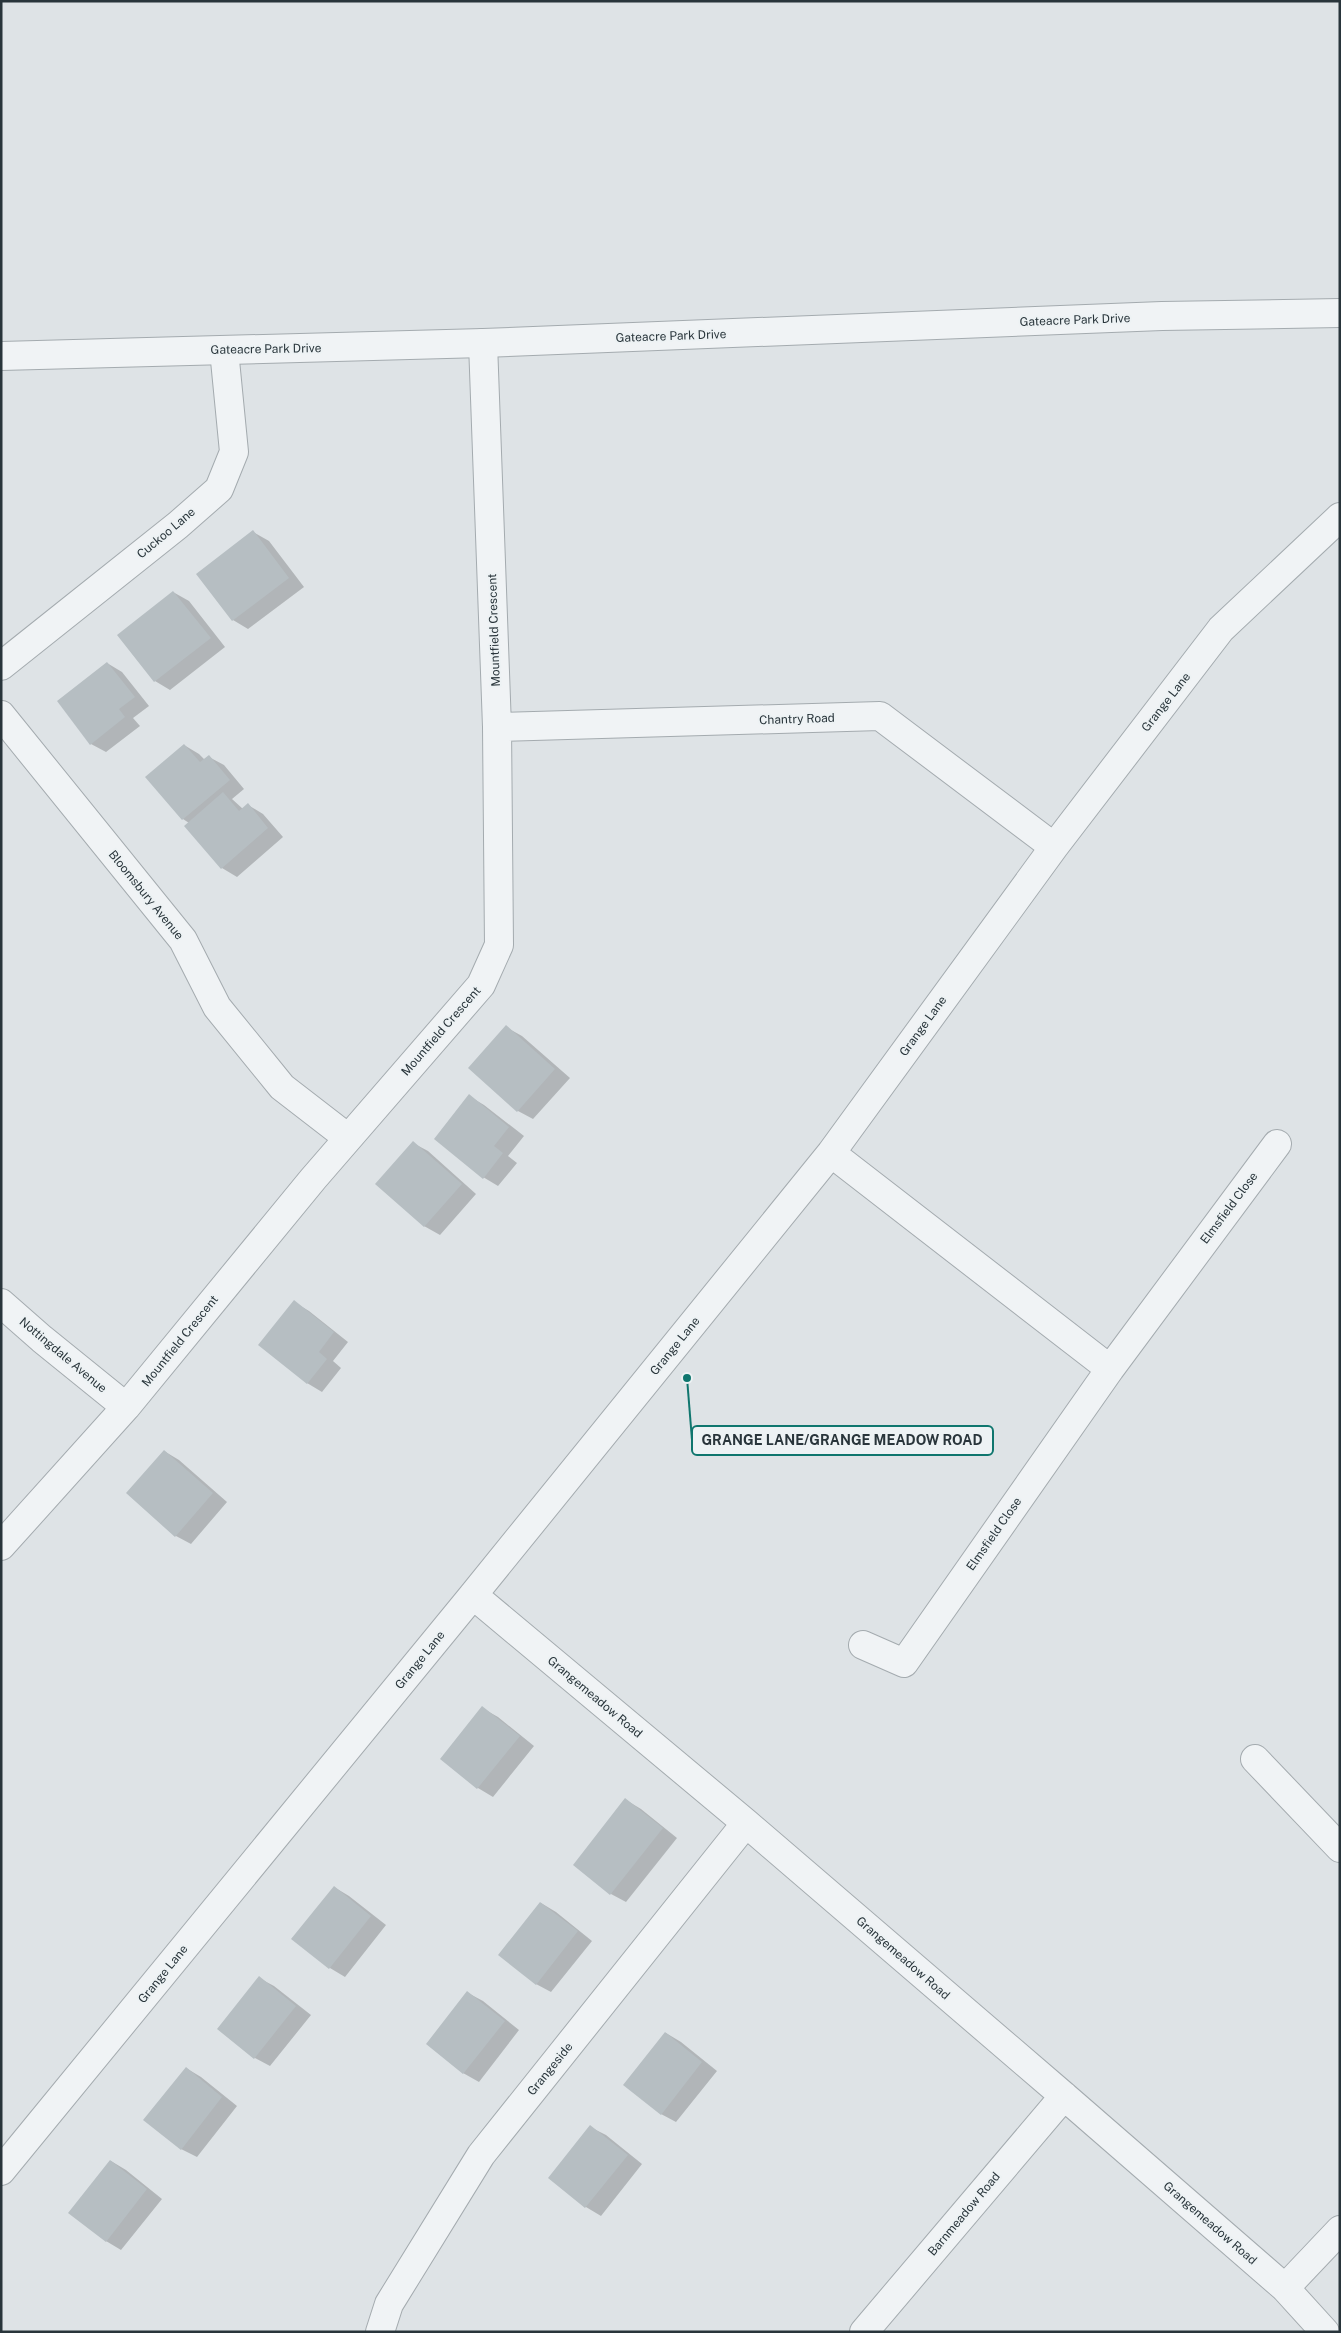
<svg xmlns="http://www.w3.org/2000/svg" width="1341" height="2333" viewBox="0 0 1341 2333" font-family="'Public Sans',sans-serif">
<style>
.shadow{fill:#0003}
.building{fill:#b6bec2}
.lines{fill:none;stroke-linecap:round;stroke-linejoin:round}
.minor-casing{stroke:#a4abaf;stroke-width:30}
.tertiary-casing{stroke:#a4abaf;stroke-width:30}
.minor{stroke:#f0f3f5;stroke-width:28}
.tertiary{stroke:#f0f3f5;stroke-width:28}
.labels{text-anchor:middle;stroke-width:4;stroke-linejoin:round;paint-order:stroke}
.street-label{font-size:12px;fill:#29353b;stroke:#edf2f4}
.leader{fill:none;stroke:#0f766e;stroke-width:2}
.callout-dot{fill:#0f766e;stroke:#edf2f4;stroke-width:2}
.callout{fill:#edf2f4;stroke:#0f766e;stroke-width:2}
.callout-label{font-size:14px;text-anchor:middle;font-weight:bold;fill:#29353b}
</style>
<rect width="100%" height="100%" fill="#dee3e6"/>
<path class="shadow" d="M253,532L269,541L304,587L248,629L233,620Z
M173,592L189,601L225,647L170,690L155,681Z
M107,663L122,672L149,706L133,718L140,726L106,752L91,744Z
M184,745L199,754L205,760L209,757L224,765L244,789L232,799L243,809L248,805L263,814L283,837L237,877L222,868L189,823L183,819L147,777Z
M506,1027L522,1036L570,1078L533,1119L518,1111Z
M469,1096L484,1105L524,1136L508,1156L517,1163L498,1186L483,1177Z
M413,1143L428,1151L476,1194L440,1235L424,1226Z
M294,1302L309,1311L348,1342L333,1361L341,1368L322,1392L307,1383Z
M164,1451L179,1460L227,1502L191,1544L176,1536Z
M482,1708L498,1717L534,1746L493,1797L478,1788L442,1759Z
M626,1800L641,1809L677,1838L626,1902L611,1894Z
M334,1887L349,1896L386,1925L345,1977L330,1968Z
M541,1903L556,1912L592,1941L551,1992L536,1984Z
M259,1978L274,1986L311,2015L270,2066L255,2058Z
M468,1993L483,2001L519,2030L479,2082L463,2073Z
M666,2033L681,2042L717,2071L676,2122L661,2114Z
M186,2068L201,2077L237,2106L197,2157L181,2149Z
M590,2127L606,2135L642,2164L601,2216L586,2207L550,2178Z
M111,2161L126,2170L162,2199L121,2250L106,2241Z"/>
<path class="building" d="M253,530L289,578L232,621L196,574Z
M173,591L211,638L154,682L117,635Z
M107,662L135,697L119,709L125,717L90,745L57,701Z
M184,744L200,762L209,755L230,780L182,820L145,777Z
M223,792L239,811L248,803L268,828L221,869L184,826Z
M506,1025L555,1069L517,1112L468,1068Z
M469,1094L509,1127L494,1146L503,1153L483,1179L434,1139Z
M413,1141L462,1184L424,1227L375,1184Z
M294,1300L334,1332L319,1352L327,1359L307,1384L258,1345Z
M164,1450L213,1493L175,1537L126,1493Z
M482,1706L520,1736L477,1789L440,1759Z
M625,1798L663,1828L610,1895L573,1865Z
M334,1886L371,1916L329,1969L291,1939Z
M540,1902L578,1931L536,1985L498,1955Z
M259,1976L296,2006L254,2059L217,2029Z
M467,1991L505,2021L463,2074L426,2044Z
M665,2032L702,2062L661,2115L623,2085Z
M186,2067L222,2097L181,2150L143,2120Z
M590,2125L628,2155L585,2208L548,2178Z
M110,2160L147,2189L106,2242L68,2213Z"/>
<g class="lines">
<defs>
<path id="minor" d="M1,666L178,525L219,489L234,452L224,350
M1,715L183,940L217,1007L282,1087L348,1138
M497,727L880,716L1054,847
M831,1153L1110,1369
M1,1303L42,1339L126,1407
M1,1546L126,1407L313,1179L481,985L499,945L497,727L483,343
M473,1595L746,1823L1064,2096L1285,2288L1325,2332
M863,1645L904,1663L1110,1369L1277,1144
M1255,1759L1340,1848
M1,2171L473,1595L831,1153L1054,847L1221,629L1340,517
M1285,2288L1340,2230
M380,2332L389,2304L481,2155L746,1823
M864,2332L1064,2096"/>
<path id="tertiary" d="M1,356L483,343L1162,316L1340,313"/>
</defs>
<use href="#minor" class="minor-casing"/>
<use href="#tertiary" class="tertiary-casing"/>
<use href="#minor" class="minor"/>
<use href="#tertiary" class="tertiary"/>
</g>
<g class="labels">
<g class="street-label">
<text transform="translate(1075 320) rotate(-2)" y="4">Gateacre Park Drive</text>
<text transform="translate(671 336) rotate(-2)" y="4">Gateacre Park Drive</text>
<text transform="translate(266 349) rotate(-1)" y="4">Gateacre Park Drive</text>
<text transform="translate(166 533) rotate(-40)" y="4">Cuckoo Lane</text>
<text transform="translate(494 630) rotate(-92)" y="4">Mountfield Crescent</text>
<text transform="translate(1166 702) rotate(-52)" y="4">Grange Lane</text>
<text transform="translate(797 719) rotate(-2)" y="4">Chantry Road</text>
<text transform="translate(146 895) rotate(51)" y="4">Bloomsbury Avenue</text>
<text transform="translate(923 1026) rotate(-54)" y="4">Grange Lane</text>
<text transform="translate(441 1031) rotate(-49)" y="4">Mountfield Crescent</text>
<text transform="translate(1229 1208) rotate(-53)" y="4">Elmsfield Close</text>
<text transform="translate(180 1341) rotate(-51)" y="4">Mountfield Crescent</text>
<text transform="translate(675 1346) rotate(-51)" y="4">Grange Lane</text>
<text transform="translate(63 1355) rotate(40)" y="4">Nottingdale Avenue</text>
<text transform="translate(994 1534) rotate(-55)" y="4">Elmsfield Close</text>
<text transform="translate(420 1660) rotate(-51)" y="4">Grange Lane</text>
<text transform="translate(595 1697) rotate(40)" y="4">Grangemeadow Road</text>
<text transform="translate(903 1958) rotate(41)" y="4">Grangemeadow Road</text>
<text transform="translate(163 1974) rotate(-51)" y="4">Grange Lane</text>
<text transform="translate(550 2069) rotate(-51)" y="4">Grangeside</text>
<text transform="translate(964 2214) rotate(-50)" y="4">Barnmeadow Road</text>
<text transform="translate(1210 2223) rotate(41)" y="4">Grangemeadow Road</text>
</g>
</g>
<path class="leader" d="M687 1378L692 1440"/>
<circle class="callout-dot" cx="687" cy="1378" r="5"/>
<rect class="callout" x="692" y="1426" width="301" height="29" rx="5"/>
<g class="callout-label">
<text x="842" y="1445">GRANGE LANE/GRANGE MEADOW ROAD</text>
</g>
<rect width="1341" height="2333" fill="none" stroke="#29353b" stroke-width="5"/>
</svg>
